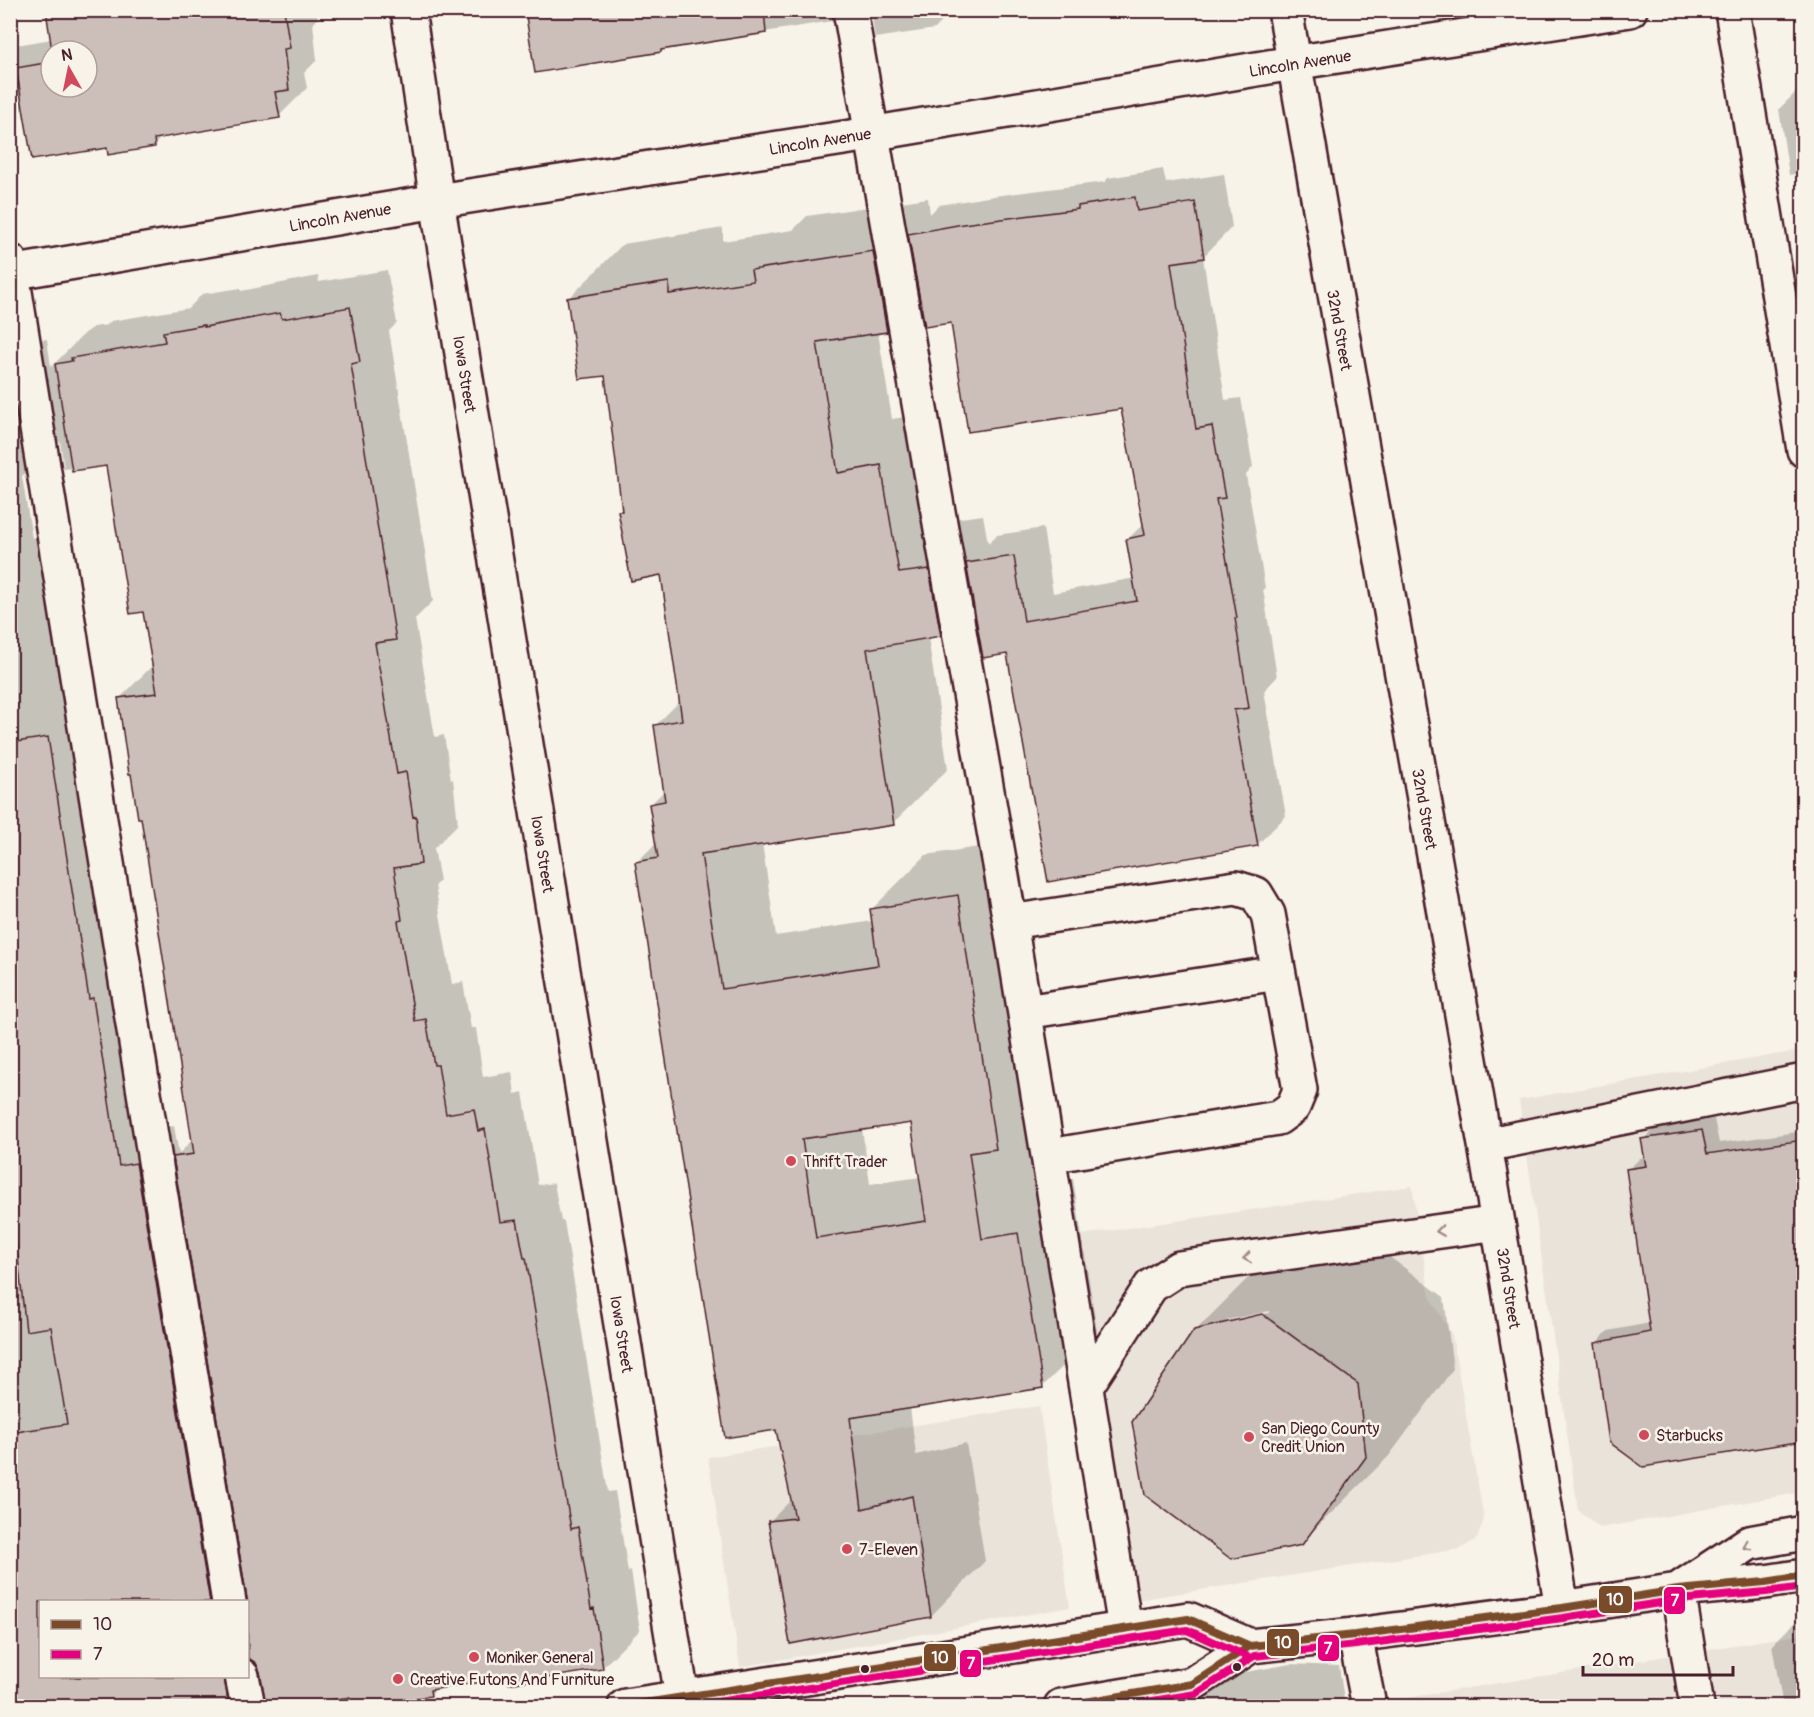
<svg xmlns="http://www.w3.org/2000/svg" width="1814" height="1717" viewBox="0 0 1814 1717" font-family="Pangolin,sans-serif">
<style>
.built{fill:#eae3da}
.shadow{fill:#0003;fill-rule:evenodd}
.building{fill:#ccbfb9;stroke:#4a1f2b;stroke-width:1.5;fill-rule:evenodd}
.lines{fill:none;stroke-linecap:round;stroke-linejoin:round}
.minor-casing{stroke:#4a1f2b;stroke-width:38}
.major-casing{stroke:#4a1f2b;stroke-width:38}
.minor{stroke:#f7f3e8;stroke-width:33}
.major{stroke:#f7f3e8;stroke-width:33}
.bus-1-casing{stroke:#f7f3e8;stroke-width:12}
.bus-2-casing{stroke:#f7f3e8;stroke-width:12}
.bus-1{stroke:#7a4b2a;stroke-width:8}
.bus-2{stroke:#e5007d;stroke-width:8}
.oneway{stroke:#a0898a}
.poi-dot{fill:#d1495b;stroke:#f7f3e8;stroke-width:2}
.bus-dot{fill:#4a1f2b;stroke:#f7f3e8;stroke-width:2}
.labels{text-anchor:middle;stroke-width:5;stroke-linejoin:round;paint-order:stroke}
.street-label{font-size:16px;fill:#4a1f2b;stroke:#f7f3e8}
.poi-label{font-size:16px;fill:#4a1f2b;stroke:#f7f3e8;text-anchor:start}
.line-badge{stroke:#f7f3e8;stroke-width:2}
.badge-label{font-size:16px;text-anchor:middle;font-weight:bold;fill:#fff}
</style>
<rect width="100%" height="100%" fill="#f7f3e8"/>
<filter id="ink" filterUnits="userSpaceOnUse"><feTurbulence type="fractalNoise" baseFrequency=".0167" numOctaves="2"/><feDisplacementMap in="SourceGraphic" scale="12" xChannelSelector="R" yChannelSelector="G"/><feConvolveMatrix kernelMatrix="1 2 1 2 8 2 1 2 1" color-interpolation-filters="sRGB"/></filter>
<g filter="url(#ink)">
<path class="built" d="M1803,1050V1492L1600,1528L1578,1510L1519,1100Z
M1412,1186L1430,1297L1452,1335L1484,1519L1477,1539L1460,1549L1130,1601L1068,1237Z
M1039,1406L1070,1607L740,1667L708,1457Z
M1803,1634V1706H1357Z"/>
<path class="shadow" d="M47,10H316L318,18L313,23L317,60L304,73L307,88L279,116L163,136L154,145L109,147L26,109L10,111V46L52,39ZM51,51H87V87H51Z
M526,10H843L832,21L664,48L661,51Z
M871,10H953L935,29L875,38Z
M1804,84V183L1802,173L1789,175L1779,109Z
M1163,169L1166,183L1224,174L1232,227L1203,257L1225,400L1241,398L1253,467L1246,475L1265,588L1263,589L1277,677L1264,691L1286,816L1257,845L1008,652L974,601L940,635L928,637L948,769L893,823L762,843L776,936L873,921L871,910L926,855L1012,842L1037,1185L1073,1179L1097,1332L1042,1387L910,1407L916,1455L966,1443L985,1561L931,1616L770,1521L792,1499L777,1428L637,862L657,842L651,804L665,790L656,725L681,700L663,573L620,512L623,509L606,374L568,299L623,244L723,228V241L793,230L807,216L928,198L930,214L939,205L994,196L1105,182L1108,178ZM921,296L953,321L1122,408L1144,523L1128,539L1135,578L1053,593L1043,528L997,535L988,543L983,515L953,519L935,412L892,419L878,332L887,330ZM912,1121L921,1177L870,1184L862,1129Z
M387,270L397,323L389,331L433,601L415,619L435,737L444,735L451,780L453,779L458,824L434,848L440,881L435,885L452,984L463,982L471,1028H476L483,1077L512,1072L515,1094L523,1092L538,1185L554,1183L561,1221H564L608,1492L615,1491L628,1572L631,1571L640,1630L602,1668L509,1676L438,1687L431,1694L351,1695L263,1680L237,1706H10V345L47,339L51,367L86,332L94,327L107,325L111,321L189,308L202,294L241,288V291L318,276L319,282ZM60,441L64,469L108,464L144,610L153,665L119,699L142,816L193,1139L179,1154L174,1126L157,1129L68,532L32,538L22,476ZM40,1602H248V1676H40Z
M1714,1119L1719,1143L1804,1131V1439L1644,1466L1596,1343L1608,1331L1650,1323L1628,1170L1640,1158L1646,1157L1643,1140L1655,1128Z
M1349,1227L1444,1297L1453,1369L1389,1456L1301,1543L1195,1331L1283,1243ZM1269,1311V1313L1227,1323V1320Z
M1804,1613V1706H1783L1772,1645Z
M1290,1664L1339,1666L1345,1706H1060Z"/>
<path class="building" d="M46,10H284L290,48L284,49L289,90L275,92L280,118L154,139L155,147L108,155L107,148L32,160L16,68L51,62V87H87V51H52Z
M525,10H764L766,33L661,50V52L535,73Z
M1135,197L1137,211L1195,202L1204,258L1171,263L1196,429L1212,426L1225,498L1216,499L1237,618H1235L1249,708L1234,710L1258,846L1048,882L1007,654L983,658L966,563L1014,556L1024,621L1137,601L1126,539L1145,535L1121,409L968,432L951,323L925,327L908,234L963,224L1078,209V206Z
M873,251L887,332L817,342L838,473L881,465L899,573L929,569L941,636L867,649L894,825L701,854L722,989L878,965L870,909L958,895L996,1149L969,1153L982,1239L1018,1233L1043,1388L850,1418L862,1509L912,1496L931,1617L790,1644L768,1521L795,1518L776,1430L725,1438L635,862L658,858L649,804L665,801L654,725L682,720L661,575L631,581L618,511H622L605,376L579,379L567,298L669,282V294L753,281L751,270ZM911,1123L926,1221L816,1238L802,1139Z
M350,307L360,362L351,364L396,640L375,643L397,774L406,772L413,817L416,816L421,864L394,868L402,920L398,921L415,1021L426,1019L434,1065H438L446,1114L474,1109L478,1131L485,1129L500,1222L517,1220L524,1258H526L571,1529L578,1527L591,1609L594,1608L603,1669L509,1684L507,1678L430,1690L431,1696L362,1707H351L350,1697L283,1707H266L260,1672L256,1663L248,1658L247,1599L173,1157L194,1154L141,818H138L131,774H129L118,698L157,693L143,612L130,614L106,466L72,471L55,364L72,361L71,358L165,342L163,332L204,325V327L280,313L282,319Z
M48,737L89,999L93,998L119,1166L136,1163L210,1602H40V1677H224L229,1707H10V1433L67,1424L51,1327L26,1331L14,1222H10V743Z
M1702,1130L1707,1154L1803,1140V1441L1643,1467L1609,1442L1595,1343L1650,1332L1626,1169L1646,1166L1641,1139Z
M1262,1314L1358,1384L1366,1457L1302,1545L1231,1559L1145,1495L1132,1422L1194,1330Z"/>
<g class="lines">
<defs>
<path id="minor" d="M408,10L437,201L682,1697
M850,10L1010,922L1125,1628
M1285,10L1485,1145L1562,1608
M1732,10L1804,450
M10,261L157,1173L229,1602
M1010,922L1236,888L1256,894L1268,914L1300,1090L1293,1107L1278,1118L1049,1156
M1025,1012L1278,973
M1485,1145L1804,1081
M1087,1385L1151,1286L1179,1268L1498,1223
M1678,1590L1697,1706
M1355,1635L1369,1706
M242,1676L248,1706"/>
<path id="major" d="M10,273L437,201L870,134L1293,63L1630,10
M1682,1587L1749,1543L1804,1533
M625,1706L1188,1619L1250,1646
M1061,1706L1192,1684L1250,1646L1355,1635L1562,1608L1678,1590L1765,1582L1804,1576"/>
</defs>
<use href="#minor" class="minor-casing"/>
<use href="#major" class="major-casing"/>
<use href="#minor" class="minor"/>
<use href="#major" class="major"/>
<defs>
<path id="bus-1" d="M625,1706L1188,1619L1250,1646
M1061,1706L1192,1684L1250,1646L1355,1635L1562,1608L1678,1590L1765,1582L1804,1576"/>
<path id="bus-2" d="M691,1706L1187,1630L1246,1656
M1121,1706L1196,1694L1254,1656L1356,1645L1563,1618L1679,1600L1766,1592L1804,1587"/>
</defs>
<use href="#bus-1" class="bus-1-casing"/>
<use href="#bus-2" class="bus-2-casing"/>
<use href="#bus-1" class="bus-1"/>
<use href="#bus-2" class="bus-2"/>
</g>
<defs><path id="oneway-chevron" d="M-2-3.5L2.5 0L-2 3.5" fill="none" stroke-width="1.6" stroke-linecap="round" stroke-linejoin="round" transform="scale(1.5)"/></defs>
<g class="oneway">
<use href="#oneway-chevron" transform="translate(1440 1231) rotate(172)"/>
<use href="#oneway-chevron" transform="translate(1247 1258) rotate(172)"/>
<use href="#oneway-chevron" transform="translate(1747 1546) rotate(153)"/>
</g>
</g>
<g class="poi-dot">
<circle cx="791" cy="1161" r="6"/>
<circle cx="1644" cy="1435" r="6"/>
<circle cx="1249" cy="1437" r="6"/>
<circle cx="847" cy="1549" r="6"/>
<circle cx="474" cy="1657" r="6"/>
<circle cx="398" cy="1679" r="6"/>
</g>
<g class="bus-dot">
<circle cx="1237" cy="1667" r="5"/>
<circle cx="865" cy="1669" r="5"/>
</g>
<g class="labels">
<g class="street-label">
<text transform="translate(1300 63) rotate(-9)" y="6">Lincoln Avenue</text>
<text transform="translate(820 141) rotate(-9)" y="6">Lincoln Avenue</text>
<text transform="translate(340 217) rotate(-10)" y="6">Lincoln Avenue</text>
<text transform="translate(1340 330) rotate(80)" y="6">32nd Street</text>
<text transform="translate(465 374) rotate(81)" y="6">Iowa Street</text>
<text transform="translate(1425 809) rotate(80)" y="6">32nd Street</text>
<text transform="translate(543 854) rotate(81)" y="6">Iowa Street</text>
<text transform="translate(1509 1288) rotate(81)" y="6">32nd Street</text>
<text transform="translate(622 1334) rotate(81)" y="6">Iowa Street</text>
</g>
<g class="poi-label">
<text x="803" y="1167">Thrift Trader</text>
<text x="1261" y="1434">San Diego County<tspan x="1261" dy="18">Credit Union</tspan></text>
<text x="1656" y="1441">Starbucks</text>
<text x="859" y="1555">7-Eleven</text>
<text x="486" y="1663">Moniker General</text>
<text x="410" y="1685">Creative Futons And Furniture</text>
</g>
</g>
<g class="line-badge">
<rect x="1598" y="1585" width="35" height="29" rx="6" fill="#7a4b2a"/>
<rect x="1663" y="1586" width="23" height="29" rx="6" fill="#e5007d"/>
<rect x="1266" y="1628" width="34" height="29" rx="6" fill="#7a4b2a"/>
<rect x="1317" y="1634" width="23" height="28" rx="6" fill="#e5007d"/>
<rect x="923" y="1643" width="34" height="29" rx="6" fill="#7a4b2a"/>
<rect x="959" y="1649" width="23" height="29" rx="6" fill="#e5007d"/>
</g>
<g class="badge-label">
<text x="1615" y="1605">10</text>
<text x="1675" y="1606">7</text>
<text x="1283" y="1648">10</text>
<text x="1328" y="1654">7</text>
<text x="940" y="1663">10</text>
<text x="971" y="1669">7</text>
</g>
<rect width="1814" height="1717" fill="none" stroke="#f7f3e8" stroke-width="36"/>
<rect x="18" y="18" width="1778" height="1681" fill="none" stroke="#4a1f2b" stroke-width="2" filter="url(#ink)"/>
<rect x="39" y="1600" width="210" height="78" fill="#f7f3e8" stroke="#b29e9c" stroke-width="1.5"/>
<rect x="51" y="1620" width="30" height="9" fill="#7a4b2a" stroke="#b29e9c" stroke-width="1.5"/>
<text x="93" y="1630" font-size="18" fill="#4a1f2b">10</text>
<rect x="51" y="1650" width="30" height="9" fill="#e5007d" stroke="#b29e9c" stroke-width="1.5"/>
<text x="93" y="1660" font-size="18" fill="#4a1f2b">7</text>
<g transform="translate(69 69) rotate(351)"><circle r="28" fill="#f7f3e8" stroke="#b29e9c" stroke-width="1.5"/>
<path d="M0-4.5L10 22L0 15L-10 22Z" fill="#d1495b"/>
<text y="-9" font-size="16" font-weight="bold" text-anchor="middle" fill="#4a1f2b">N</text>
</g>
<path d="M1583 1666v9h150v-9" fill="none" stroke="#4a1f2b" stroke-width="3"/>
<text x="1592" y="1666" font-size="18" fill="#4a1f2b" stroke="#f7f3e8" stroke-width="4.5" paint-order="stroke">20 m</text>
</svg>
